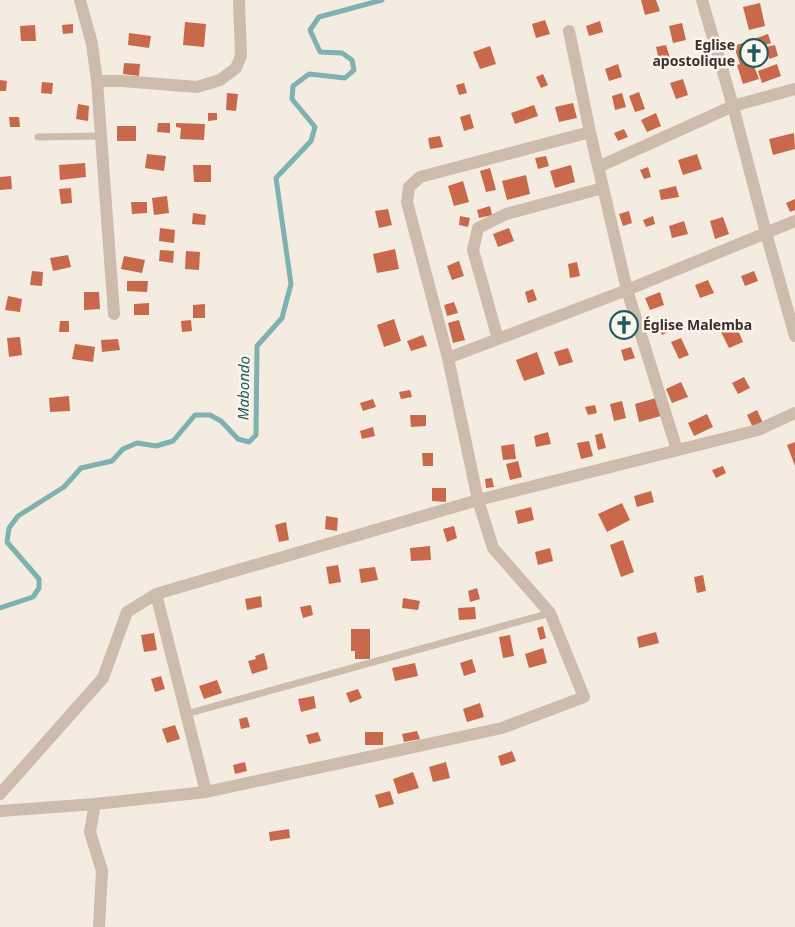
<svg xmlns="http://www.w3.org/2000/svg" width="795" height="927" viewBox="0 0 795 927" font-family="'Noto Sans',sans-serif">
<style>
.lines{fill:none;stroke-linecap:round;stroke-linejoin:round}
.stream{stroke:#7fb0b2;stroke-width:5}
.building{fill:#c8694b}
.service{stroke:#cdbbac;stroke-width:7}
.minor{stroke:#cdbbac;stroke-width:12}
.labels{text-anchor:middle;stroke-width:5;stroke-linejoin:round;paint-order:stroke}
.poi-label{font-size:14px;font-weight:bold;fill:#3b302b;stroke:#fbf5ee;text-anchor:end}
.water-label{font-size:15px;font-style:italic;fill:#1f5a5e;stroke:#fbf5ee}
</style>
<rect width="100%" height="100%" fill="#f4ebe1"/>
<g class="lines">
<path class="stream" d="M0,608L33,597L39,588V579L7,542L9,528L18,516L64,487L81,468L112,461L123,449L137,443L156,446L173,441L195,415H210L221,421L238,439L249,442L256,435L257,346L282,318L291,284L276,178L311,141L315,127L292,99L293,86L309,74L345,78L354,70L352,60L342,53L320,52L310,30L319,17L382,0"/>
</g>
<path class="building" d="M641,0H656L660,11L645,15Z
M760,3L765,26L749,30L743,7Z
M545,20L550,34L536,38L532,24Z
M600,21L603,32L589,36L586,26Z
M185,22L206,24L204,47L183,45Z
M682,23L686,40L673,43L669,26Z
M73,24V33L63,34L62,25Z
M35,25L36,41H21L20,26Z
M129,33L151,36L149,48L128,45Z
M768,34L771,43L757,48L759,55L751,58L759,79L743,84L737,65L740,64L734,46Z
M666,45L670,58L659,60L656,47Z
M775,45L778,56L769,59L766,47Z
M490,46L496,64L480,69L473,52Z
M124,63L140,64L139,76L123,74Z
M618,64L622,77L609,81L605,69Z
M777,64L781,76L762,83L758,71Z
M543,74L548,85L541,88L536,77Z
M683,79L688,95L676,99L670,83Z
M0,80L7,81L6,91H0Z
M42,82L53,83L52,94L41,93Z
M464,83L467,93L459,95L456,85Z
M639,92L645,109L635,112L629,96Z
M227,93L238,94L236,111L226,110Z
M622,93L626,107L615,110L612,96Z
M573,103L577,118L559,122L555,107Z
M78,104L89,106L88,121L76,119Z
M534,105L538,116L515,124L511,113Z
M208,113H217V120L208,121Z
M656,113L661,126L647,132L641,120Z
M470,114L474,128L464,131L460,117Z
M9,117H19L20,127H10Z
M158,123H170V133L157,132Z
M176,123L205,124L204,140L180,139L181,128L176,127Z
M117,126H136V141H117Z
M624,129L628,137L618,141L614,133Z
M794,133L795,149L773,155L769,139Z
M440,136L443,147L430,149L428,138Z
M147,154L166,156L164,171L145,168Z
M697,154L702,169L683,175L678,160Z
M546,156L549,166L538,169L535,158Z
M85,163L86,177L60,180L59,165Z
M193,165H211V182H194Z
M571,165L575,182L555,188L550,171Z
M648,167L651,177L644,179L640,170Z
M490,168L496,190L486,192L480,171Z
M526,175L530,194L507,200L502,181Z
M11,176L12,189L0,190V177Z
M463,181L469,202L454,206L448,186Z
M676,186L679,197L661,200L659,190Z
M71,188L72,203L61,204L59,189Z
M167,196L169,213L154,215L152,198Z
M795,199V210L790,212L786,203Z
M131,202H147V213L132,214Z
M490,206L492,215L479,218L477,210Z
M388,209L392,225L379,228L375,211Z
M629,211L632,223L623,226L619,214Z
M193,213L206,215L205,225L192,224Z
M460,216L470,218L468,227L459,225Z
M653,216L655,224L646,227L643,220Z
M723,217L729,234L715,239L710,221Z
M684,221L688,234L672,238L669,226Z
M160,228L175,230L174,243L159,241Z
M509,228L514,241L498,247L493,234Z
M395,249L399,269L377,273L373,254Z
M160,250L174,251L173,263L159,261Z
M186,251L200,252L199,270L185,269Z
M68,255L71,267L53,271L50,258Z
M124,256L145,260L142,273L121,269Z
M459,261L464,276L452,280L447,266Z
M577,262L580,276L570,278L568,264Z
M32,271L43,272L42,286L30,285Z
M754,271L758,281L745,286L741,276Z
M708,280L714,293L700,298L695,285Z
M127,281H148L147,292L127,291Z
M533,289L537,300L528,303L525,292Z
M84,292H99L100,309L84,310Z
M660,292L664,305L650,310L645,298Z
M8,296L22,299L20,312L5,310Z
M454,302L458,313L447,316L444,305Z
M149,303V315H134V304Z
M205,304V318H193V305Z
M394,319L401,341L384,347L377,325Z
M191,320L192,331L182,332L181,321Z
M459,320L465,340L453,343L448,323Z
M60,321H69V332H59Z
M665,322L670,331L662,335L658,326Z
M735,323L743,342L729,348L720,330Z
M423,335L427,346L411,351L407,341Z
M20,337L22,355L9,357L7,338Z
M681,338L689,355L679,359L671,342Z
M118,339L120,350L102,352L101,340Z
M75,344L95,347L93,362L72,359Z
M631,347L635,358L624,361L621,350Z
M568,348L573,362L559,366L554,352Z
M537,352L545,374L524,381L516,360Z
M744,377L750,388L738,394L732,383Z
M681,382L688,397L672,403L666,389Z
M410,390L412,397L401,399L399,392Z
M69,396L70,411L50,412L49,398Z
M656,398L661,416L639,422L635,404Z
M373,399L376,407L363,411L360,403Z
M622,401L626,418L614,421L610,404Z
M595,405L597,413L588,415L585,407Z
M757,410L763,423L753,428L747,415Z
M707,414L713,427L694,436L688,423Z
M410,415H426V426L411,427Z
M373,427L375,436L362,439L360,431Z
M548,432L551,444L536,447L534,436Z
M602,433L606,448L598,450L595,435Z
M589,441L593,456L581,459L577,443Z
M795,442V466L787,445Z
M514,444L516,459L503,460L501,446Z
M422,453H433V466H423Z
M518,461L522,477L510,480L506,464Z
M723,466L726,473L716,478L712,470Z
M492,478L494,487L486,488L485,479Z
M432,488H446V502L432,501Z
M651,491L654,502L637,507L634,496Z
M622,503L630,520L607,532L598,514Z
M531,507L534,520L518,524L515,511Z
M326,516L338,518L337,531L325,529Z
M286,522L289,540L279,542L275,525Z
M454,526L457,538L447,542L443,529Z
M623,540L634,572L621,577L610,545Z
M430,546L431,560L411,561L410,548Z
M550,548L553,561L538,565L535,552Z
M338,565L341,582L329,584L326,567Z
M375,567L378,580L361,583L359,569Z
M703,575L706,591L697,593L694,577Z
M477,588L480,599L470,602L468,591Z
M261,596L262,607L247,610L245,599Z
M403,598L420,601L418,610L402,608Z
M311,605L313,615L303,618L300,607Z
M475,607L476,619L459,620L458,608Z
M543,626L546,638L540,640L537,628Z
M351,629H370V659H355V651H351Z
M656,632L659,643L639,648L637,637Z
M154,633L157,650L144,652L141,635Z
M510,635L514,656L503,658L499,637Z
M543,648L547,663L529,668L525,654Z
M264,653L268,669L252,674L248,661L256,659L255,656Z
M472,659L476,672L464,676L460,663Z
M415,663L418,676L395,681L392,668Z
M161,676L165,689L155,692L151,679Z
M217,680L222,693L204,699L199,686Z
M358,689L362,698L350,703L346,693Z
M314,696L316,708L301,712L298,699Z
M480,703L484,717L467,722L463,709Z
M247,717L250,727L241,729L239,719Z
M175,725L180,739L167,743L162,729Z
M417,731L420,739L404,742L402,734Z
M318,732L321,741L309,744L306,735Z
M365,732H383V745H365Z
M512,751L516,761L501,766L498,756Z
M245,762L247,771L235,774L233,765Z
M446,762L450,778L433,782L429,767Z
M413,772L419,788L398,794L393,779Z
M390,791L394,804L379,808L375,795Z
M289,829L290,838L270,841L269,832Z"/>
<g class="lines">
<path class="service" d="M38,137L101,136
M186,714L550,613"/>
<path class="minor" d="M80,0L92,44L97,81L114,314
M702,0L733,106L766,233L795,336
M569,31L590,132L627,290L677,450
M97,81H122L197,87L220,80L236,68L241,56L239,0
M598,167L733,106L795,89
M498,339L473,250L478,228L506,214L603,188
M448,358L627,290L795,221
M156,594L206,792
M0,794L103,678L127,612L156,594L478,500L758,430L795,413
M95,804L90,832L102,871L99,927
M0,811L95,804L206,792L502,728L584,697L550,613L493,548L478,500L448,358L407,202L409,187L420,177L590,132"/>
</g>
<defs>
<symbol id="church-ring" viewBox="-11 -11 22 22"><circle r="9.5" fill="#fbf5ee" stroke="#1f5a5e" stroke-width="1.5"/><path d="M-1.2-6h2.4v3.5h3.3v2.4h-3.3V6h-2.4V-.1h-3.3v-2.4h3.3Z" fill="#1f5a5e"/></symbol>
</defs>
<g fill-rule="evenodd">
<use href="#church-ring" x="738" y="37" width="32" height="32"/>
<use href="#church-ring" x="608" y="309" width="32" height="32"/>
</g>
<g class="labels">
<g class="poi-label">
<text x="735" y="50">Eglise<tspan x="735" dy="16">apostolique</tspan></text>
<text x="643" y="330" text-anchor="start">Église Malemba</text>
</g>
<g class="water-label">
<text transform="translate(244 388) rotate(-89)" y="5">Mabondo</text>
</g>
</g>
</svg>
